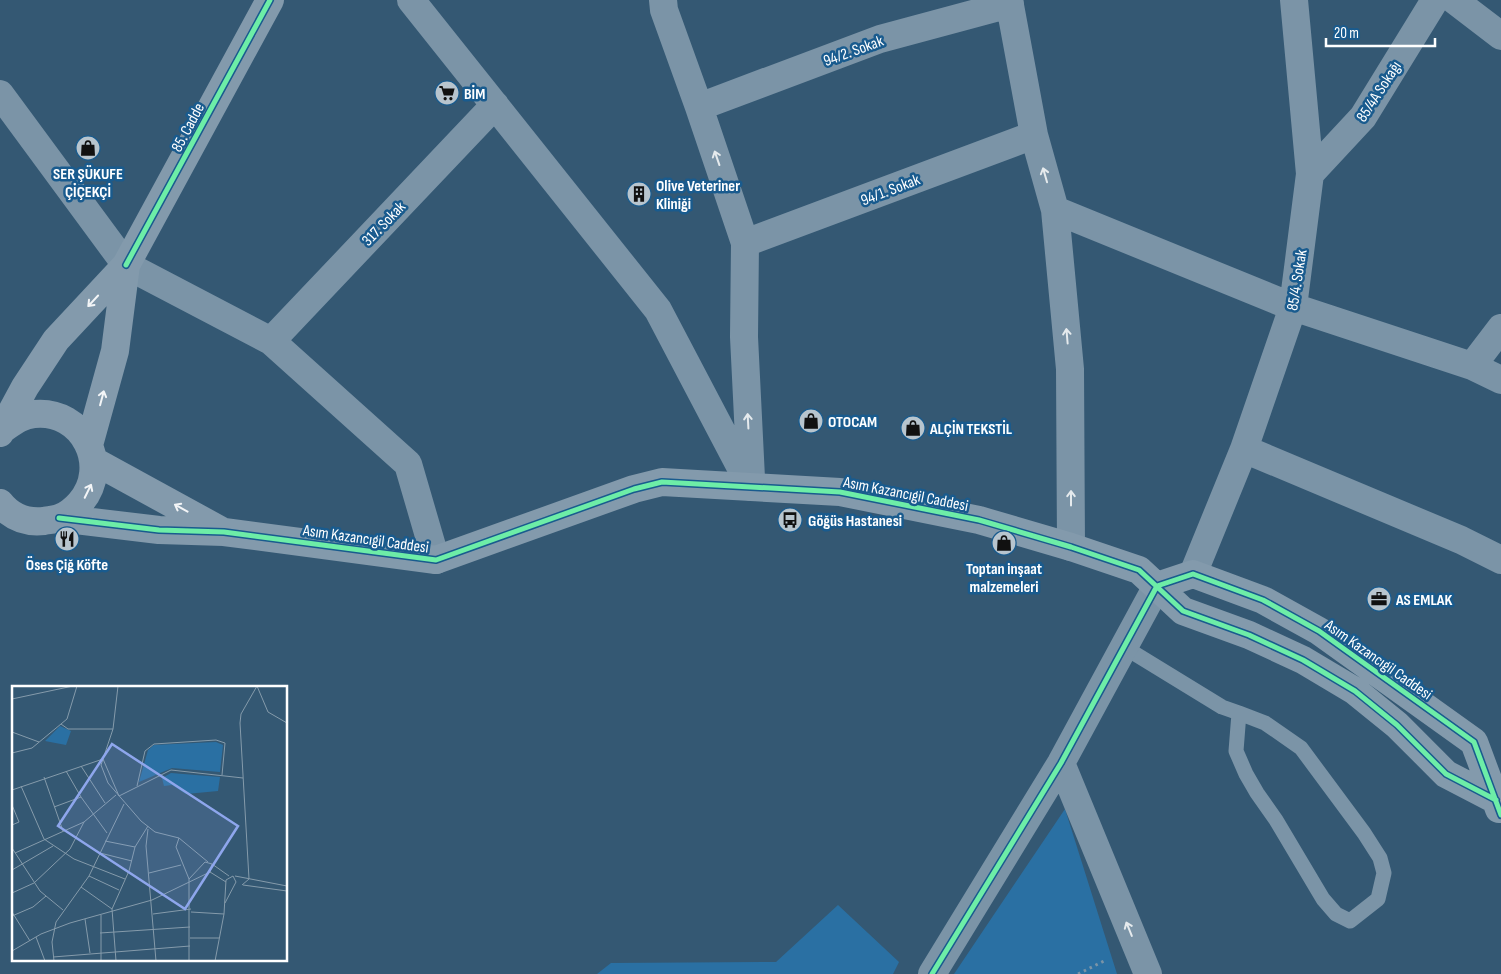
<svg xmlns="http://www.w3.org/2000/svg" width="1501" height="974" viewBox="0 0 1501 974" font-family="'Sofia Sans Condensed',sans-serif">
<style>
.green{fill:#2a70a3}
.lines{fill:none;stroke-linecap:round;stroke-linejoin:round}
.path{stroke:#7b94a7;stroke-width:3;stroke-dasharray:2.5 4;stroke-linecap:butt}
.lane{stroke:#7b94a7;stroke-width:15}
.street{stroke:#7b94a7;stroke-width:28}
.secondary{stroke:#839aac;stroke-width:28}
.cycleway-casing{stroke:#195b8e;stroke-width:8}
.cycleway{stroke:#6deda7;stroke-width:5}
.oneway{stroke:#e5eaed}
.oneway2{stroke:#f3f5f7}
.labels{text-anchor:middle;stroke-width:5;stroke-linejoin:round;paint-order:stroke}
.street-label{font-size:16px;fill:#fff;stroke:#195b8e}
.poi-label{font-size:16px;font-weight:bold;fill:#fff;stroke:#195b8e;text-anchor:start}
.inset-road{fill:none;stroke:#859bab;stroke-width:1}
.view{fill:#8ea6ec;fill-opacity:0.15;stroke:#8ea6ec;stroke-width:2.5}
.inset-edge{fill:none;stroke:#fff;stroke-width:2.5}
</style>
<rect width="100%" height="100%" fill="#345873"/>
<path class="green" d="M1065,809L1117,974H954Z
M838,905L899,962L893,974H597L611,963L776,962Z"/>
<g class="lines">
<path class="path" d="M1078,974L1106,960"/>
<path class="lane" d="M1124,647L1222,707L1239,713
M1239,713L1265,723L1301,748L1364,833L1380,858L1384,873L1378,899L1350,921L1336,914L1323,899L1276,820L1257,793L1246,774L1236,751Z"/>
<path class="street" d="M411,0L658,310L751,487
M663,0L664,10L699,107L745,243L744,337L751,478
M1009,0L1034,135L1055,210L1070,369L1071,547
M1454,0L1501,36
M0,94L126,265L271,341L408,464L436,560
M699,107L880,39L1010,4
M1310,174L1363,117L1435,0
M1055,210L1293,307L1472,366L1501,380
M745,243L1034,135
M271,341L495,105
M1472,366L1501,328
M1244,449L1461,540L1501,560
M1193,574L1244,449L1293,307L1310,174L1294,0
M1061,763L1148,974
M932,974L1061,763L1157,586"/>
<path class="secondary" d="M0,433L25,387L56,340L126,265L270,0
M89,445L115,351L126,265
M94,461L220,530
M0,503C11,517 26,523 44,521C48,520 54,520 59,518C66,516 75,509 80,503C112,466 83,409 34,414C22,415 13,422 3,429
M59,518L159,530L224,532L436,560L634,489L662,482L840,492L979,520L1071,547L1139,570L1183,611L1249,635L1303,660L1355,691L1397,725L1446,774L1496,800
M1157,586L1193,574L1263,600L1319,631L1474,742L1499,809"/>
<defs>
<path id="cycleway" d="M126,265L270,0
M59,518L159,530L224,532L436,560L634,489L662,482L840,492L979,520L1071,547L1139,570L1183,611L1249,635L1303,660L1355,691L1397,725L1446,774L1496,800
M1157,586L1193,574L1263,600L1319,631L1474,742L1501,815
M932,974L1061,763L1157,586"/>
</defs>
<use href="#cycleway" class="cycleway-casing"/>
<use href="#cycleway" class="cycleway"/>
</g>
<defs><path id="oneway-shaft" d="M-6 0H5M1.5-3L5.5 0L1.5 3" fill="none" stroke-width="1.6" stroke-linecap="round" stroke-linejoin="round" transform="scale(1.25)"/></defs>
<g class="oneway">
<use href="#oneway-shaft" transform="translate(717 158) rotate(-109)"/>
<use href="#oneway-shaft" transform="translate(1045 175) rotate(-106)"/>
<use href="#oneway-shaft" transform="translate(1067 336) rotate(-95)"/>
<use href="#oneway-shaft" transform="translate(748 421) rotate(-93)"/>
<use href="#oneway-shaft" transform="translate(1071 498) rotate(-90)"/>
<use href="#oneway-shaft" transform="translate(1129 929) rotate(-112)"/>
</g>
<g class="oneway2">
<use href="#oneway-shaft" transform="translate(93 301) rotate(133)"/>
<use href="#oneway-shaft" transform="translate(102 398) rotate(-75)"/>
<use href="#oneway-shaft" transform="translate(88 491) rotate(-64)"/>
<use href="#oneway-shaft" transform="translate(181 508) rotate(-151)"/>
</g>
<defs>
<symbol id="supermarket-disc" viewBox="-11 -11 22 22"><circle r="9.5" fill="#b8c5ce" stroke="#195b8e"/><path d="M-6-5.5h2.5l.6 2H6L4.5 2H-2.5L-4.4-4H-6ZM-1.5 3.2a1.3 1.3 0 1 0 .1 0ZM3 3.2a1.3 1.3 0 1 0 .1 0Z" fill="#111"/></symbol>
<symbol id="shop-disc" viewBox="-11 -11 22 22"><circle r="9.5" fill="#b8c5ce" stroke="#195b8e"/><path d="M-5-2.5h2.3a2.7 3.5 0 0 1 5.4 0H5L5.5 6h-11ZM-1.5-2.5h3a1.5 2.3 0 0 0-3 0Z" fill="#111"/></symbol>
<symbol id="building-disc" viewBox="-11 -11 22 22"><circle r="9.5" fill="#b8c5ce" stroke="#195b8e"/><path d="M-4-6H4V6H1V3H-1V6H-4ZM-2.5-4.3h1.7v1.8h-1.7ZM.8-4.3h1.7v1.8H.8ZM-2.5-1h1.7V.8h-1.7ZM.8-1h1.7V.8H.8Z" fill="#111"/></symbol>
<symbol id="bus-disc" viewBox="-11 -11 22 22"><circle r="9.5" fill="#b8c5ce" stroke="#195b8e"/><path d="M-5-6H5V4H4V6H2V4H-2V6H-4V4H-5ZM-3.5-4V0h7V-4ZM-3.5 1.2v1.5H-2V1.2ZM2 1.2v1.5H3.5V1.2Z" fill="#111"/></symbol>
<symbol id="restaurant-disc" viewBox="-11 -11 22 22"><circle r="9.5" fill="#b8c5ce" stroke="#195b8e"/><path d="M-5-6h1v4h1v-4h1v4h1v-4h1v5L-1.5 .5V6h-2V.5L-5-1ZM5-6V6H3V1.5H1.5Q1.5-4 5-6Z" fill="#111"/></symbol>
<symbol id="office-disc" viewBox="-11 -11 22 22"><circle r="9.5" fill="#b8c5ce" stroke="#195b8e"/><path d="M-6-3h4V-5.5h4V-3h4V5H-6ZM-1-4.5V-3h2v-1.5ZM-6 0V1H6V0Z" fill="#111"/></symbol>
</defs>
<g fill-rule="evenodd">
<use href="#supermarket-disc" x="433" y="79" width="28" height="28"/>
<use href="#shop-disc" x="74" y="134" width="28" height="28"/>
<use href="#building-disc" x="625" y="180" width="28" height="28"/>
<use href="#shop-disc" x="797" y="407" width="28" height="28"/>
<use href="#shop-disc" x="899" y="414" width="28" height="28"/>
<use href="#bus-disc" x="776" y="506" width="28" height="28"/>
<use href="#restaurant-disc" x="53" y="525" width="28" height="28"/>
<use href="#shop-disc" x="990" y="529" width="28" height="28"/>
<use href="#office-disc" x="1365" y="585" width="28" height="28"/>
</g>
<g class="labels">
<g class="street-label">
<text transform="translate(853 50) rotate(-20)" y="6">94/2. Sokak</text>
<text transform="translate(1378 91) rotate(-57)" y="6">85/4A Sokağı</text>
<text transform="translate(187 127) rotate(-62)" y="6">85. Cadde</text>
<text transform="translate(890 189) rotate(-21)" y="6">94/1. Sokak</text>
<text transform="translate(383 223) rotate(-46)" y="6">317. Sokak</text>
<text transform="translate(1296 280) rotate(-81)" y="6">85/4. Sokak</text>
<text transform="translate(906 493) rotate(11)" y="6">Asım Kazancıgil Caddesi</text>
<text transform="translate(366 538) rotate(8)" y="6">Asım Kazancıgil Caddesi</text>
<text transform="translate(1379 659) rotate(35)" y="6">Asım Kazancıgil Caddesi</text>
</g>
<g class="poi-label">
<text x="464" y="99">BİM</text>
<text x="88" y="179" text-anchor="middle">SER ŞÜKUFE<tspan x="88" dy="18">ÇİÇEKÇİ</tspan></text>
<text x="656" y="191">Olive Veteriner<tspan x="656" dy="18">Kliniği</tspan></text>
<text x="828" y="427">OTOCAM</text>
<text x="930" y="434">ALÇİN TEKSTİL</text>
<text x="808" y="526">Göğüs Hastanesi</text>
<text x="67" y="570" text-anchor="middle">Öses Çiğ Köfte</text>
<text x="1004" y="574" text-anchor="middle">Toptan inşaat<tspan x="1004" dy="18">malzemeleri</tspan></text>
<text x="1396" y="605">AS EMLAK</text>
</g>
</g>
<g transform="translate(12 686)">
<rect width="275" height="275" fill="#345873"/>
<path d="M48,40L59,45L54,59L33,55ZM204,56L211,59L208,86L160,82L127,96L136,64L142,59ZM159,87L208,91L206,105L174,108L160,99L152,100L150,92Z" fill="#2a70a3"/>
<path class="inset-road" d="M106,0L101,43L89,79L96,97L129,135L143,146L167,152L196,176M245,0L256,26L275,37M0,13L61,0M49,38L56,43H101M0,46L27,56M0,67L20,62L55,33L65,0M91,73L107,110M69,80L93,117M54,85L69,111L95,147M32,91L51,145M9,100L32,153L62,173L113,193M125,100L133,65L142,58L204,54L213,57L210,89M0,104L91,73M107,110L159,84L231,92M0,119L7,136L0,139M42,121L69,111M136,143L134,160L144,275M167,152L164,161L177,193V275M93,155L123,161M0,162L28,205L51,224M3,167L72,136M88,167L120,175M200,178L217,190M0,184L41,160M198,186L214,196M137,187L169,179M77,190L107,204M223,190L275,200M230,199L237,193L228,37L229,28L245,0M231,199L275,205M69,201L100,223M0,207L22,197L58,163L72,136L104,109M0,226L18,255M179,226L212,228M141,228L179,223M89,229V275M0,230L21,221L34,210M73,233L78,267M88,247L178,241M24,251L33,275M178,252H207M0,265L29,248L58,237L140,214L198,186L200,178L193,176L177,193M41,271L178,260M42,275L40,256L44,236L77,190L112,118M104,275L100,223L117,185L123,161L136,140M203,275L212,228L214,194L221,190L224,196L213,217"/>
<path class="view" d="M100,58L226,140L173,223L46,140Z"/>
<rect width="275" height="275" class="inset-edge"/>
</g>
<path d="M1326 38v8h109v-8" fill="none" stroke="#ffffff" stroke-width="2.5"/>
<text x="1334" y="38" font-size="15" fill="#ffffff" stroke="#195b8e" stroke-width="4" paint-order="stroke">20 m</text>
</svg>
